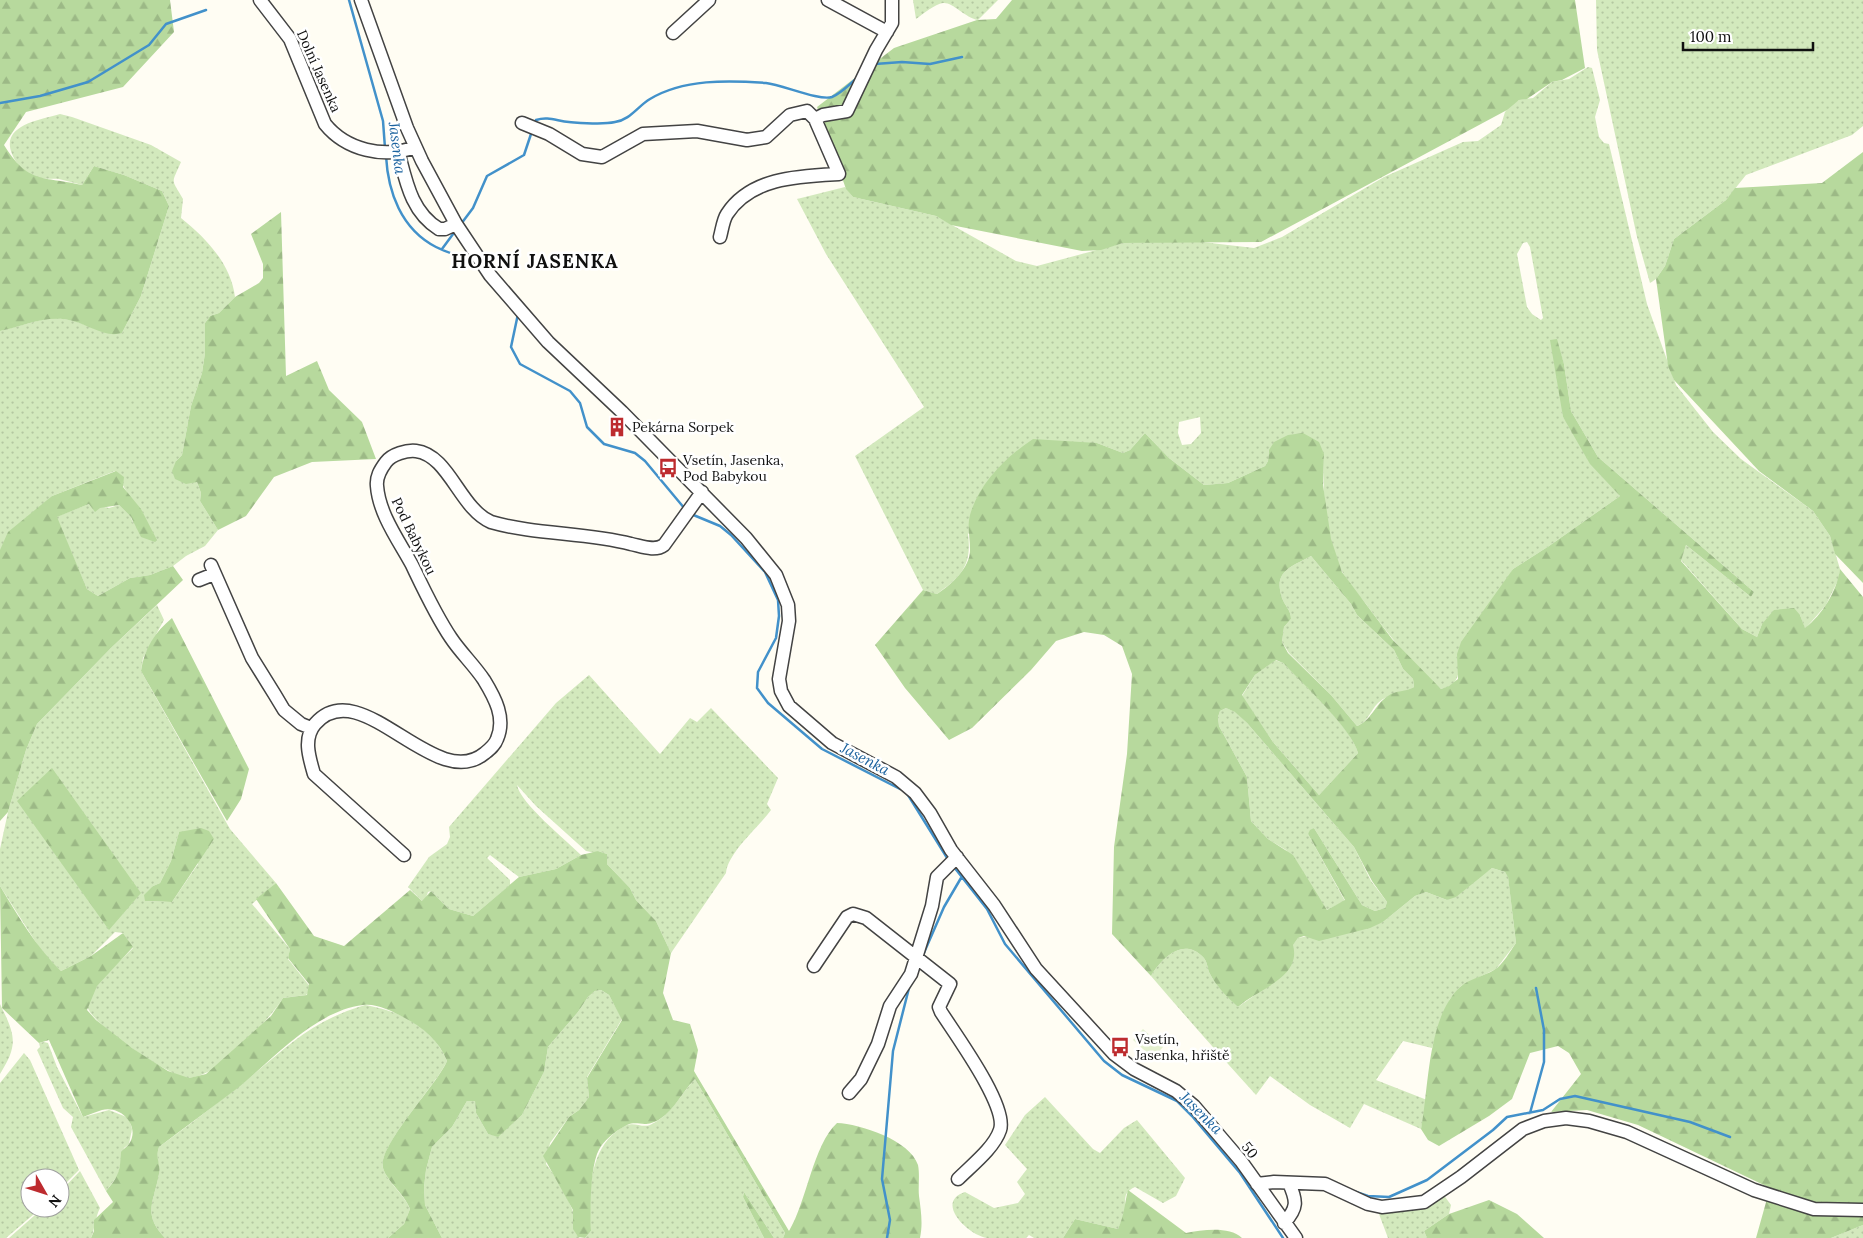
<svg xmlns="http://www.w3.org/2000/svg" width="1863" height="1238" viewBox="0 0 1863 1238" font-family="Lora,serif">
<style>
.grass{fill:url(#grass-dots);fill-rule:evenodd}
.forest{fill:url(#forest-firs);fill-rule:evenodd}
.pitch{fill:#e4f0cf}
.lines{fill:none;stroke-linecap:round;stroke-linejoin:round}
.stream{stroke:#4291ca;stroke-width:2.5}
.minor-casing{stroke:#434343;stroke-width:15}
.minor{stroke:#fff;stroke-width:12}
.labels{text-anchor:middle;stroke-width:5;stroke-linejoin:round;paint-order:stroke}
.street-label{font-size:14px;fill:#101010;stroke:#fff}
.poi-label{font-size:14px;fill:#101010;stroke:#fff;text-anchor:start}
.water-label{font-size:15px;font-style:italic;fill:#1c639f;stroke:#fff}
.district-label{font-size:19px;font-weight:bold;letter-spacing:1px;fill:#101010;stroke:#fff}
</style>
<defs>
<pattern id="grass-dots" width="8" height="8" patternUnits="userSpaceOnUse" patternTransform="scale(1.25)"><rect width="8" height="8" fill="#d3e9bd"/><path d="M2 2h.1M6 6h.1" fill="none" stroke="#b4c7a1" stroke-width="1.8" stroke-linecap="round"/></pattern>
<pattern id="forest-firs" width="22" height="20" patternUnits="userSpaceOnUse" patternTransform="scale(1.25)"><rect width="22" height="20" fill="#b7d99d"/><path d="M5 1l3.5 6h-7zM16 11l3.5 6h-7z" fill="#9cb986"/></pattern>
</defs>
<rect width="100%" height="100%" fill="#fffdf3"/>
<path class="grass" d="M913,0H998L978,20C964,17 953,2 943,3C935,4 923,14 916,19Z
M1596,0H1863V126L1852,135L1746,175L1726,200L1674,239L1665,266L1656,279L1650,283L1637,237L1597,50Z
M1588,67L1592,68L1600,100L1595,117L1599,137L1604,143L1609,144L1647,304L1676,385L1713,432L1741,459L1813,511L1830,536L1840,569L1839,578L1826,605L1805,629L1800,615L1762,624L1757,637L1742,629L1681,560L1686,545L1751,597L1754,592L1598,457L1571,411L1564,364L1556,339L1563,417L1620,496L1549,546L1513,569L1459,670C1457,682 1453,686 1441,689C1412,665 1388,634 1366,604C1358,594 1349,584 1343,573C1325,542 1322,489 1324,454L1269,450L1268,461L1265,466L1228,483L1204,485L1169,458L1145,433L1130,450L1123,453L1097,443L968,534C972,565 962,576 937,594L923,590L855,456L924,407L826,254L797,199L845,187L853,197L936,216L1016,261L1037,266L1123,243L1193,241L1254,248L1282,237L1384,177L1463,142L1478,141L1501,125L1505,112L1511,105L1519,100L1533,98L1552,82L1569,79ZM1527,242L1530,247L1543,318L1541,320L1532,314L1527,307L1517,254L1523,243ZM1200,417L1201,433L1191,444L1182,445L1178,433L1179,422Z
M60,114L72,117L151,145L181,162C171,185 171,178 183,199L181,218C206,238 231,264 235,297L219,313L210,316L205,323V353L202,373L191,406L182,455L176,461L197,482L201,493L200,501L218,530L205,546L186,556L173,566L150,575L130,578L98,596L87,589L56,517L89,504L109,508L119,505L131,517L133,524L129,496L115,471L52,496L0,552V331L52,317L75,321L101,331L122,333L141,296L169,206L162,191L124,175L94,166L82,185C75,183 67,181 59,179C52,178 43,180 36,177C24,173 17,166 12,154C0,125 40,120 60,114Z
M1311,556L1351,604L1357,615L1394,650L1403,669L1413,679L1414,687C1403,694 1388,693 1378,703C1370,711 1368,722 1357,726L1331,695L1289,653L1282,642L1284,627L1291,619C1291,610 1285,606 1282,598C1273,571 1291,567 1311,556Z
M157,605L164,620L143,658L141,671L230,829L276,883L252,904L290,949L288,959L312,989L306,995L283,998C268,1021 220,1074 194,1077C190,1078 186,1079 182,1077C166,1072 82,1020 87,1002C91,985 121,961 133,948L123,933L115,932L91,956L61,971L44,955L0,886V849L8,812L26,750L37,724L111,648ZM179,832L198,864L172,902L145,901L153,886L160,883L171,861Z
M1275,660L1283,663C1302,683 1352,728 1358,753L1319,795L1273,742L1242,696L1255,675Z
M589,675L660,754L690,718L697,722L711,708L778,778L767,804L771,810C759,827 728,852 726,873L671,953L656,921L636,900L630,888L607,864V854L598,851L596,853L586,851L536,806L517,785C520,803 566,840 581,855L556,869L519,877L490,855L487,858L510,880V885L473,916L449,909L431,891L428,892L424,903L408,887L429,857L447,844L450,837L449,827L556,703Z
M1226,708L1236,712L1247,723L1354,847L1371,881L1387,902L1385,908L1375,911L1362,905L1314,828L1308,834L1345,901L1327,910L1286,850L1268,839L1251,821L1247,777L1219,726L1218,717L1220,711Z
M1492,868L1505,872L1508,876L1516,943L1496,969L1461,986L1450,999L1443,1014L1432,1048L1403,1041L1376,1080L1427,1100L1421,1129L1364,1104L1350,1128L1310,1105L1270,1076L1256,1095C1220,1055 1185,1016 1151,976C1162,958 1183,937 1203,957C1208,962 1207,969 1210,974C1216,986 1229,997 1238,1007L1255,995L1298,938L1383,922L1415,896L1426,892L1447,900Z
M601,990L609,995L622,1019L587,1077L589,1097L579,1110L569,1117L550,1143L546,1164C556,1177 566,1194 572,1209C577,1219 570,1230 580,1238H442L425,1205L424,1187L426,1170L432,1147L452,1127L467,1101H475L476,1113L488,1134L498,1136L522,1115L544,1072L548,1047L578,1012L588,997L595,991Z
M0,1004C15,1035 19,1044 0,1074Z
M365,1005C400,1011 433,1027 447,1061C437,1084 377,1147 383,1168C387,1182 404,1194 410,1209L404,1224L388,1238H165C142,1214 154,1202 159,1174C160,1164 155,1159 159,1147C185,1128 210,1109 235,1089C281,1054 306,1022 365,1005Z
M44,1042L48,1043L57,1067L83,1117L109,1110L129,1118L132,1129L129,1144L124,1148L118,1175L106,1191L71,1127L73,1117L63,1108L37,1050L40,1047L39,1043Z
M24,1053L30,1060L79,1170L60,1189V1178H30V1208H41L6,1238H0V1083Z
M695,1079L785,1233L783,1238H774L744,1192L743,1197L764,1238H585L591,1231C588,1194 588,1143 627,1125C634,1122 643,1128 650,1125C672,1115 680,1095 695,1079Z
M1045,1097L1093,1149L1100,1153L1124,1128L1137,1120L1185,1178L1176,1196L1163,1203L1135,1187C1122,1193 1126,1199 1125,1211C1125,1215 1120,1225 1118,1229L1075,1219L1063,1238H1034L1029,1235L1026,1238C1013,1238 999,1238 987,1238C968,1235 934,1202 965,1192L994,1208L1018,1203L1025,1194L1017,1182L1027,1169L1005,1145L1025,1115Z
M80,1171L100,1208C95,1218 95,1228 91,1238H9L43,1208H60V1192Z
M1440,1190L1451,1205L1449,1214L1424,1231L1427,1238H1388L1379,1214L1410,1205Z
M1863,1225V1238H1831Z"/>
<path class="forest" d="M0,0H170L174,32L123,87L26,112L4,145C28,184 42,176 82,185L94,166L124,175L162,191L169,206L141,296L122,333C105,338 89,325 73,321C46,314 27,326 0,331Z
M1012,0H1575L1585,68L1562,80L1552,82L1527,99L1519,100L1507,110L1261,242L1123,243L1101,250L1082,251L951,225L936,216L853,197L846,189L817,107L894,48L977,20L996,19Z
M1863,152V583L1835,554L1830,536L1813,511L1759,471L1674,380L1668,366L1656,279L1665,266L1674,239L1726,200L1735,188L1822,183Z
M281,212L286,376L317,361L329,390L362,422L376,459L312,462L274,477L246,516L218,530L200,501L201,493L197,482L186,484L175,479L172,471L176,461L182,455L191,406L202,373L205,353V323L210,316L219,313L235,297L259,283L263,278V264L251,234Z
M1557,339L1564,364L1571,411L1598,457L1754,592L1751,597L1686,545L1681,561L1742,629L1757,637L1762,624L1774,610L1794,608L1800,615L1805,628C1822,615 1837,591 1840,569L1863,597V1225L1831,1238H1756L1770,1188L1638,1125L1587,1110L1551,1112L1581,1074L1569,1053L1558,1046L1530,1053L1512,1099L1489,1116L1439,1146L1428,1140L1421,1129C1429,1088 1427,1018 1460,987C1469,979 1484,976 1494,970C1503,965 1510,951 1516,943L1508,877L1505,872L1492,868L1456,897L1447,900L1426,892L1415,896L1383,922L1370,928L1319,941L1304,936L1298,938L1293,945C1302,978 1257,989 1238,1007C1228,998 1216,986 1210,974C1207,969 1208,962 1203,957C1183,937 1162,958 1151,976L1112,934L1114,847L1127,754L1132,674L1122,646L1104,635L1084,632L1056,641L1031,670L972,728L949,740L905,688L875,645L923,590L937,594C951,585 971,567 970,549C970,537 967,527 970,515C979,483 1007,456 1033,439L1097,443L1123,453L1130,450L1145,433L1169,458L1204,485L1228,483L1265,466L1268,461L1269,450L1274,442L1288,435L1303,433L1319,442L1324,454L1323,485L1331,539L1342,572L1392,639L1441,689L1449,686L1458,679L1457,654L1461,642L1513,569L1549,546L1620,496L1590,464L1563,417L1550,340ZM1311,556L1351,604L1357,615L1394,650L1403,669L1413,679L1414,687C1406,692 1396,690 1388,696C1375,704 1371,721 1357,726L1331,695L1288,653L1282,642L1284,627L1291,619C1291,610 1285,606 1282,598C1273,571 1291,567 1311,556ZM1276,660L1283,663C1302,683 1352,729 1358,753L1319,795L1273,742L1242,695L1255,675ZM1226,708L1235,712L1247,723L1354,847L1372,881L1387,902L1385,908L1375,911L1362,905L1314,828L1310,830L1308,834L1345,900L1327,910L1293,855L1268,839L1251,821L1247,777L1219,726L1218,717L1220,711Z
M116,471L124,477L123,487L141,509L157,540L155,542L141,537L131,517L119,505L100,508L95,512L89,504L57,517L87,589L98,596L130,578L150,575L173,566L183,580L111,648L37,724L26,750L8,812L0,821V550L8,532L52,496Z
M172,618L249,769L241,799L227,821L141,671C144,649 155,632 172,618Z
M52,768L141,893L109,930L17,801Z
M201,828L209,831L214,839L172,902L145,901L144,895L153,886L160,883L171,861L179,832Z
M598,851L607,854V864L630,888L636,900L656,921L671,953L663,993L673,1020L690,1024L698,1050L694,1071L789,1231C807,1201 813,1145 837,1123C860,1124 910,1140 918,1165C920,1175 918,1187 919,1196C921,1211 923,1224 920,1238H783L785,1233L695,1079C682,1092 676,1108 660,1119C644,1129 639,1120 627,1125C615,1131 602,1141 597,1154C590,1174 590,1211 591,1231L585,1238L578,1237L573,1229V1210L543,1156L569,1117L579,1110L589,1097L587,1078L622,1020L609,995L601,990L595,991L588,997L578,1012L548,1047L544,1072L522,1115L498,1137L488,1134L476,1113L475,1101H467L452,1127L432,1147L426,1170L424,1187L425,1205L442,1238H388L404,1224L410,1209C404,1193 387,1182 383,1168C377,1146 437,1085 447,1061C439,1041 423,1027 403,1017C392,1011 376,1003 363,1005C314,1011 272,1061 235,1090C210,1109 184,1128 159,1147C155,1159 161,1164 159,1174C154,1202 142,1214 165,1238H91L94,1231V1220L113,1202L106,1191C119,1176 120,1171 121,1152C123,1149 127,1147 129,1144C141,1126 121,1105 102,1110C95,1112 89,1115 83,1117L49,1040L39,1043L2,1008L0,886C18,916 36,947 61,971L91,956L123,933L133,947L97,986L87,1010L96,1020L132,1048L168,1071L189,1078L206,1074L271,1016L283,998L307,995L309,984L288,958L290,949L256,899L276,883L314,936L344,946L410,890L422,901L431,891L449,909L473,916L519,877L556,869L581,855Z
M1128,1190L1186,1233C1203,1230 1229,1226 1242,1238H1063L1075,1219L1118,1229C1125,1213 1124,1206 1128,1190Z
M744,1192L774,1238H764L743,1197Z
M1489,1200L1517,1214L1544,1238H1427L1424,1231L1449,1214Z"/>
<path class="pitch" d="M1143,1029L1163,1047L1153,1058L1133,1040Z"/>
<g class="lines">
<path class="stream" d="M349,0L383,121L385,148
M875,64L902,62L930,64L962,57
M0,103L40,96L88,82L149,45L166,24L206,10
M535,124L536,120C548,116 557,121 569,122C583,123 602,125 615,122C630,120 638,106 650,99C683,79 728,80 766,83C783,85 819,101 832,97C840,94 850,84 857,78
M386,156C388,192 401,229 436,247C448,253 460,256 472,261
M461,224L473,208L487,176L524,155L532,131
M442,249L456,230
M518,314L511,347L520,364L570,391L580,403L587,427L604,444L635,453L645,461L685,509
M691,514L720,526L731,535L765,572L778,600L779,616L776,638L758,672L757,688L768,703L822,749L900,789
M908,795L949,861
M954,867L987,909L1005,944L1104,1061L1122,1075L1177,1101L1192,1116L1240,1173L1283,1238
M923,955L944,907L961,878
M1530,1113L1544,1062V1030L1536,988
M1356,1192L1368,1196L1389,1197L1427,1180L1493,1130L1507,1117L1543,1110L1560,1099L1575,1096L1690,1122L1730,1137
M887,1238L890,1220L882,1179L893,1051L909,988"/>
<defs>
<path id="minor" d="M260,0L290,39L325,124C346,150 384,159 415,147
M361,0L407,128L422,161L456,224L490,275L548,342L622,412L746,538L776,575L788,605L789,621L779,679L781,691L789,706L832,743L896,777L915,793L930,813L951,850L994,905L1036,969L1114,1054L1134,1069L1176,1091L1194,1106L1241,1161L1296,1238
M828,0L887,32
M673,33L709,0
M522,123L549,134L582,154L602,157L643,134L697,131L747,140L766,137L790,115L807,111L815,119
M398,151C406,181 411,212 439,229H445L456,224
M720,237C722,230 723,220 727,214C751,177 800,176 839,174L815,119L823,115L847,111L876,50L892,23V0
M211,565L252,658L275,695L284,710L301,724L311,728
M199,580L214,574
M404,855L314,774C309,757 303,738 315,724C361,671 435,795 485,753C490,749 495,745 497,739C506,718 495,698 484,680C474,665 461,653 451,638C436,616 424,590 412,565C399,541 379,514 377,486C376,477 380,470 386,462C392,454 407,450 416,451C449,455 460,509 491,522C536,535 585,532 631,544C641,546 655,552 664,545L702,492
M814,966L847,917L853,914L866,918L950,984L939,1007L941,1012C955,1034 1008,1106 1000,1130C994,1148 972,1165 958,1179
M849,1093L861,1079L878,1044L890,1006L911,974L932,906L937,877L957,857
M1257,1184L1274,1182L1325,1184L1368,1204L1382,1207L1424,1202L1461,1177L1523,1129L1544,1121L1566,1118L1589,1121L1627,1132L1754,1190L1814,1209L1863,1210
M1284,1223C1298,1208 1297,1201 1289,1183"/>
</defs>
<use href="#minor" class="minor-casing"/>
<use href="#minor" class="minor"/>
</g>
<defs>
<symbol id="building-bare" viewBox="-9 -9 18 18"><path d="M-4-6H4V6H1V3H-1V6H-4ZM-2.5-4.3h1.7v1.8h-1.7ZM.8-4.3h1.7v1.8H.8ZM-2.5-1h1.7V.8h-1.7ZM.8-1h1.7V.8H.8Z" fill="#bd2b2f" stroke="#fff" stroke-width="2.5" paint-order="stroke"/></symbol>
<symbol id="bus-bare" viewBox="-9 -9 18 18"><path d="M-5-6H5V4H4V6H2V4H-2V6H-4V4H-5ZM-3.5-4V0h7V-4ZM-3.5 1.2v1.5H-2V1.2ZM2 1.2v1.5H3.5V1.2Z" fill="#bd2b2f" stroke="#fff" stroke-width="2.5" paint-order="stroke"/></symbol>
</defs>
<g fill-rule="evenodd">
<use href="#building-bare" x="603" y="413" width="28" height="28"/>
<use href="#bus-bare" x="654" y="454" width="28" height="28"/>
<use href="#bus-bare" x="1106" y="1033" width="28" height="28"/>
</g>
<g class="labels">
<g class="street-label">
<text transform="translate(319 71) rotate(66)" y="5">Dolní Jasenka</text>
<text transform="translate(414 536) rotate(64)" y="5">Pod Babykou</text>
<text transform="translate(1250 1150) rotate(52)" y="5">50</text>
</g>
<g class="poi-label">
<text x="632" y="432">Pekárna Sorpek</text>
<text x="683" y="465">Vsetín, Jasenka,<tspan x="683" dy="16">Pod Babykou</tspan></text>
<text x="1135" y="1044">Vsetín,<tspan x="1135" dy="16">Jasenka, hřiště</tspan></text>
</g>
<g class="water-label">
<text transform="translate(397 148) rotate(83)" y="5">Jasenka</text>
<text transform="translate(865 759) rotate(28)" y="5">Jasenka</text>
<text transform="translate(1201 1113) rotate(45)" y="5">Jasenka</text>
</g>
<g class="district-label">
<text x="535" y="268">HORNÍ JASENKA</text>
</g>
</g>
<g transform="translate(45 1193) rotate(129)"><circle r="24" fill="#ffffff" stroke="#9f9f9f"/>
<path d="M0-4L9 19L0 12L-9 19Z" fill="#bd2b2f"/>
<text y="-8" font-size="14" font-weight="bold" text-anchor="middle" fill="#101010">N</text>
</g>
<path d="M1683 42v8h130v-8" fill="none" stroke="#101010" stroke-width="2.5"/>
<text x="1690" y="42" font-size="15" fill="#101010" stroke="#ffffff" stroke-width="4" paint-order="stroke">100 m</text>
</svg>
